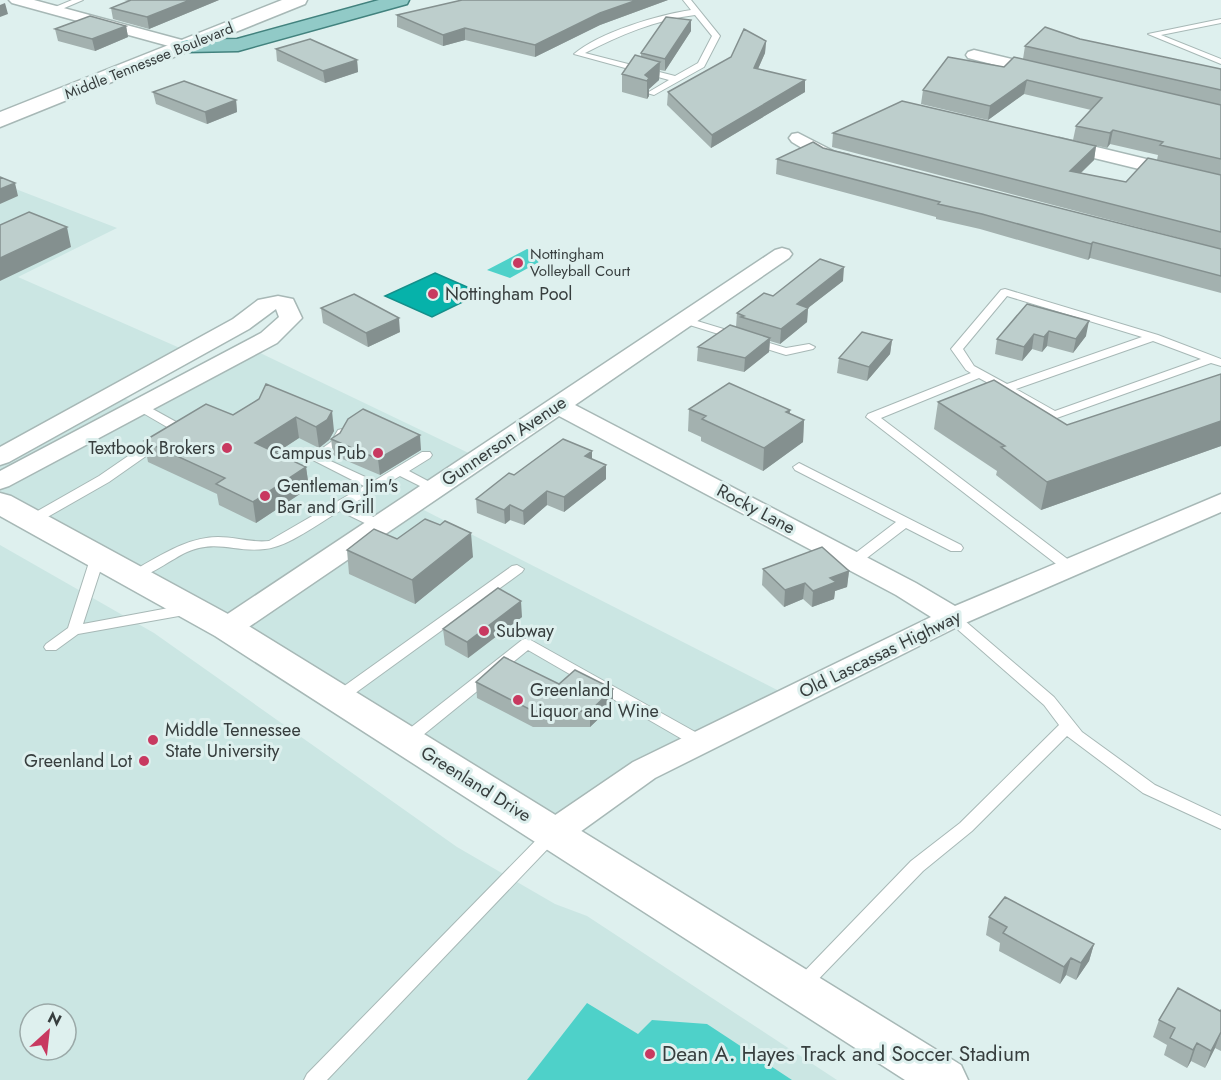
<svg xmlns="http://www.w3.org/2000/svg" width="1221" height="1080" viewBox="0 0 1221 1080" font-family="Jost,sans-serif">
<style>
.built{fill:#cbe6e3;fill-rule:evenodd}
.green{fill:#4ed1c9}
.water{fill:#06b2aa;stroke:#158f8a;stroke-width:1.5}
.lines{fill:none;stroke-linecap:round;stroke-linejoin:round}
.lane-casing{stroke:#a7b8b6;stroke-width:2}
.street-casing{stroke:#a7b8b6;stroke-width:3}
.secondary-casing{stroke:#a7b8b6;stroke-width:3}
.primary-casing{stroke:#42827e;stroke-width:3}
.lane{fill:#fff;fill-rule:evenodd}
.street{fill:#fff;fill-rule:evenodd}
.secondary{fill:#fff;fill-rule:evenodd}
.primary{fill:#91cac7;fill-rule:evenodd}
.wall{fill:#a3b1af}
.shaded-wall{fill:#84908f}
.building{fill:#bdcecc;stroke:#84908f;stroke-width:1.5}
.poi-dot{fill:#c83960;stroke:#def0ee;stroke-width:2}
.labels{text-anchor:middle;stroke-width:6;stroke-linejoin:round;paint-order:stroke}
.far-street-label{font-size:15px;fill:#373e3e;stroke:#def0ee}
.far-poi-label{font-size:15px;fill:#373e3e;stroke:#def0ee;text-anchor:start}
.poi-label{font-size:18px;fill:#373e3e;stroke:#def0ee;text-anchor:start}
.street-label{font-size:18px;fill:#373e3e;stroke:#def0ee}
.near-poi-label{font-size:21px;fill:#373e3e;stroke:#def0ee;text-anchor:start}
</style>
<rect width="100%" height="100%" fill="#def0ee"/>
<path class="built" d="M0,183L117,228L18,277L189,352L116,394L140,406L250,348L479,458L412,504L791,697L554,833L0,504Z
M0,545L154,633L457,847L555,904L587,916L837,1080H0ZM30,1014H66V1050H30Z"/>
<path class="green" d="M527,249L548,257L510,278L487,270Z
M587,1003L638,1034L652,1020L707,1024L792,1080H527Z"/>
<path class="water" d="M435,273L481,293L432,317L385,296Z"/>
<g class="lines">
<defs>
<path id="lane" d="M72,0H83L55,12L48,10Z
M683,0H691L720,36L704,67L654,95L647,93L669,80L574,54C600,32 658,15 691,10ZM695,15L712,36L698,63L675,76L585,53C620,35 655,20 695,15Z
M1221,19V23L1161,35L1221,59V64L1148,34Z
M1005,289L1158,335L1221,359V366L1211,363L1054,419L979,378L881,418L1074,564L1076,567L1069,571L1064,570L866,417L868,414L971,373L966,370L951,349L1001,290ZM1007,296L1142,337L1007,384L974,366L963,349ZM1153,341L1201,359L1055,411L1016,389Z
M684,317L786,348L809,344L815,347L813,349L786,355L680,322V318Z
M140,402L178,423L180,426L176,435L109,482L37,523H27L25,520L27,517L99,476L166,430L167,427L136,409L134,406Z
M342,429L348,433L340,447L324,458L374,481L422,452H430L432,455L430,458L409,471L441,488L440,491H430L400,476L349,506L385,522L387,525L385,528H375L340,511C319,523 288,547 265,549C236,553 217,539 187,552C173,558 142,582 129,579L127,576L129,573C157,558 186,537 218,537C236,537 252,543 269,541L364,486L309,458L331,442L338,430Z
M799,463L961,545L963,548L961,551H951L906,528L859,564H849L847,561L849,558L896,522L795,470L793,467Z
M98,552L105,556L83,624L190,604L197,609L190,614L78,634L56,650H46L44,647L46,644L68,628L91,556Z
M517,565L524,569L522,572L343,702H333L330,698L333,694L512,566Z
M953,613L958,615L1054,697L1082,732L1155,785L1221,816V829L1143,793L1067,736L972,831L923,871L808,990L802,993L796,990L793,985L796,980L911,861L960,823L1059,725L1044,705L948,621L946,618Z
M527,638L706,738L708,742L706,746H694L528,650L412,744H400L398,740L400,736L522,640Z
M553,827L559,829L561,833L559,837L327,1080H304L307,1074L547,829Z"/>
<path id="street" d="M9,0H34L193,43L195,46L187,51L12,3Z
M974,50L1049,68L1051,72L1043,77L968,58L966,55L968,52Z
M798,133L835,152L849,155L851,159L842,165L822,160L792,142L789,138L792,134Z
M1059,138L1221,177V189L1053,148L1050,144Z
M782,248L789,250L792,254L789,258L575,405L916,583L955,606L1221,494V512L963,624L655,778L566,842L554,845L542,842L537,833L542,824L633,762L931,617L896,595L559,416L237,635L227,637L217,635L213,628L217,621L775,250Z
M278,296L293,299L302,318L277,343L9,486L0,489V471L261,333L279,317L276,309L249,329L9,462L0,465V447L233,319L258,300Z"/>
<path id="secondary" d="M282,0H307L305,4L0,127V112Z
M0,493L11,496L239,620L961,1065L968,1080H905L215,636L0,516Z"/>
<path id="primary" d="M379,0H409L407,4L238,51L187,52L180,50L177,46L180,42L187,40L237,39Z"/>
</defs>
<use href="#lane" class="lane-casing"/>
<use href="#street" class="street-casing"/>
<use href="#secondary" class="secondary-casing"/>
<use href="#primary" class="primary-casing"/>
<use href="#lane" class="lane"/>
<use href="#street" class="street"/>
<use href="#secondary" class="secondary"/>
<use href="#primary" class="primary"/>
</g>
<path class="wall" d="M124,0H219L149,29L113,19L111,8L129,1Z
M462,0H668L600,25L535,57L465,40L443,46L397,27V15Z
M691,20V31L665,71L660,70L659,80L649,89V96L647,99L622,92V74L641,57V53Z
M126,26L128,37L95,51L58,41L55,29Z
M1080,39L1221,69V175L1157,160L1158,155L1110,144L1107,148L1073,140L1076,126L1091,110L1024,94L988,120L921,104L923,90L1004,67L1023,59L1025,46Z
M766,41L765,53L758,69L805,92L711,148L667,105L668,92Z
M276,49L357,60L358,72L325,83L277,61Z
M153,92L236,100L237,112L207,124L156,104Z
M833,133L1096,146L1094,160L1081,173L1126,182L1221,175V249L832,147Z
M823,148L1221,249V293L1090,258L1088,260L980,229L936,219V217L776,174L777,159Z
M843,281L808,308L807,322L780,344L770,341L769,352L744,372L697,361L698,347L736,327L737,313L773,296Z
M1027,304L1086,336L1073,353L1047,346L1042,352L1032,349L1022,361L995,354L997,339Z
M321,308L400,332L368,347L323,323Z
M892,340L890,354L867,381L837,373L839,358Z
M1221,374V446L1041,510L996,475L997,471L934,429L938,402L1067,425Z
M259,399L334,431L329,440L319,448L299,438L276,453L306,467L309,488L256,523L219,505L217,494L148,462L144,441L233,415Z
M689,409L789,413L804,420L803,442L763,471L701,441V437L688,431Z
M331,439L421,450L380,475L333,455Z
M592,451V459L606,465V479L564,512L547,505L524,525L510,520L505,524L477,513L476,499L514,475Z
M397,539L473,557L415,604L349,574L347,550Z
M763,569L849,571L847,587L835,591L834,599L812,607L803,599L784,607L762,585Z
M522,617L468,658L445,645L443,629Z
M476,682L559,684L613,705L590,727H533L477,698Z
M989,917L1094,944L1089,961L1076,980L1066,975L1060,984L999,951L1000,943L986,935Z
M1221,1010V1051L1215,1048L1205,1068L1191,1061L1187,1068L1164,1055L1167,1045L1153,1037L1159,1020L1220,1011Z"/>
<path class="shaded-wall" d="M190,0H219L149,29L147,17Z
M637,0H668L600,25L535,57V45L600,13Z
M5,3L8,14L0,17V5Z
M691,20V31L665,71V59Z
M126,26L128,37L95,51L92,39Z
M465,28V40L443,46V35Z
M766,41L765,53L753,80L754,68Z
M357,60L358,72L325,83L323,71Z
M660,62L659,80L649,89V96L647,99V81L645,75Z
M805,80V92L711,148L712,135Z
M1027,80L1024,94L988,120L990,106Z
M236,100L237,112L207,124L205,112Z
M1113,130L1110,144L1107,148L1110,133Z
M1096,146L1094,160L1068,185L1070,171Z
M15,183L18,196L0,204V189Z
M67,227L71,247L0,281V258Z
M1093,242L1090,258L1088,260L1091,244Z
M844,267L843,281L808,308L807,322L780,344L781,329L797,304Z
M399,318L400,332L368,347L366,333Z
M1089,321L1086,336L1073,353L1076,339Z
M1049,331L1047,346L1042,352L1044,337Z
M1034,334L1032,349L1022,361L1024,347Z
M770,338L769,352L744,372L745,358Z
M892,340L890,354L867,381L869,367Z
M790,410L788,431L804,420L803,442L763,471L764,448L786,412Z
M332,411L334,431L329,440L319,448L316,427Z
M296,417L299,438L259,464L255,443Z
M1221,421V446L1041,510L1047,482Z
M420,435L421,450L380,475L378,459Z
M592,451V465L585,456Z
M606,465V479L564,512V497Z
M306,467L309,488L256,523L253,502Z
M547,491V505L524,525L523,511Z
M510,505V520L505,524L504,510Z
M471,533L473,557L415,604L412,580Z
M849,571L847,587L835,591L834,599L812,607L813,591L830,578Z
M805,583L803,599L784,607L785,590Z
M521,601L522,617L468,658L467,642Z
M613,689V705L590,727V711Z
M1094,944L1089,961L1076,980L1081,963Z
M1071,958L1066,975L1060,984L1064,967Z
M1221,1032L1215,1048L1205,1068L1211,1051Z
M1197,1043L1191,1061L1187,1068L1193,1050Z"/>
<path class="building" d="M131,0H190L147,17L111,8Z
M462,0H637L600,13L535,45L465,28L443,35L397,15Z
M90,16L126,26L92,39L55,29Z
M666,17L691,20L665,59L641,53Z
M1045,27L1080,39L1221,69V90L1025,46Z
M744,29L766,41L754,68L805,80L712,135L668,92L731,57Z
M310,39L357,60L323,71L276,49Z
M635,55L660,62L645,75L649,78L647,81L622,74Z
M948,57L1004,67L1014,57L1221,105V159L1160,145L1163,142L1113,130L1110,133L1076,126L1102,98L1027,80L990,106L923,90Z
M184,81L236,100L205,112L153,92Z
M902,101L1096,146L1070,171L1126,182L1148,158L1221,175V232L833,133Z
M813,142L823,148L1221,249V276L1093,242L1091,244L982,214L938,204L940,202L777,159Z
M0,177L15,183L0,189Z
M29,212L67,227L0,258V225Z
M820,259L844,267L797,304L808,308L781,329L741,317L744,316L737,313L764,293L773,296Z
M354,294L399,318L366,333L321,308Z
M1027,304L1089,321L1076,339L1049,331L1044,337L1034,334L1024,347L997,339Z
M730,325L770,338L745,358L698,347Z
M862,332L892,340L869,367L839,358Z
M1221,374V421L1047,482L1001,447L1005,446L938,402L994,380L1067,425Z
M729,383L790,410L786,412L804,420L764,448L702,419L706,416L689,409Z
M266,384L332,411L327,420L316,427L296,417L255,443L306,467L253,502L216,484L225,478L144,441L206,404L233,415L259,399Z
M363,409L420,435L378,459L331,439L340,433L348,419Z
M563,439L592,451L585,456L606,465L564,497L547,491L523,511L510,505L504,510L476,499L509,473L514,475Z
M425,519L440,525L445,521L471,533L412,580L347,550L374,529L397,539Z
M822,547L849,571L830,578L836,582L813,591L805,583L785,590L763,569Z
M498,588L521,601L467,642L443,629Z
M504,657L559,684L575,670L613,689L590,711H533L476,682Z
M1005,897L1094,944L1081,963L1071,958L1064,967L1003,933L1007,927L989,917Z
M1178,988L1220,1011L1221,1010V1032L1211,1051L1197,1043L1193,1050L1170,1038L1175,1028L1159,1020Z"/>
<g class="poi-dot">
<circle cx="518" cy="263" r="6"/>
<circle cx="433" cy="294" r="6"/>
<circle cx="227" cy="448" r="6"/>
<circle cx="378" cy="453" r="6"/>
<circle cx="265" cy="496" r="6"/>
<circle cx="484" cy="631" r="6"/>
<circle cx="518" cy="700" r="6"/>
<circle cx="153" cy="740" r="6"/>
<circle cx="144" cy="761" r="6"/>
<circle cx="650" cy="1054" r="6"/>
</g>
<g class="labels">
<g class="far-street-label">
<text transform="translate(149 61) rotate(-22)" y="5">Middle Tennessee Boulevard</text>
</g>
<g class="far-poi-label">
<text x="530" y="259">Nottingham<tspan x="530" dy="17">Volleyball Court</tspan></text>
</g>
<g class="poi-label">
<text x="445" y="300">Nottingham Pool</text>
<text x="215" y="454" text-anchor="end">Textbook Brokers</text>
<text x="366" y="459" text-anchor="end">Campus Pub</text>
<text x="277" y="492">Gentleman Jim's<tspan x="277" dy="21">Bar and Grill</tspan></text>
<text x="496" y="637">Subway</text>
<text x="530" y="696">Greenland<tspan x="530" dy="21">Liquor and Wine</tspan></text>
<text x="165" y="736">Middle Tennessee<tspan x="165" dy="21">State University</tspan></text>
<text x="132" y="767" text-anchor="end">Greenland Lot</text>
</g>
<g class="street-label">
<text transform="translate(504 441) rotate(-34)" y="6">Gunnerson Avenue</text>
<text transform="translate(756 509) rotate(28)" y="6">Rocky Lane</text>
<text transform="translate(880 654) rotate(-26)" y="6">Old Lascassas Highway</text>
<text transform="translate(476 784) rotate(32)" y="6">Greenland Drive</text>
</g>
<g class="near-poi-label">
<text x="662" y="1061">Dean A. Hayes Track and Soccer Stadium</text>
</g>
</g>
<g transform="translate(48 1032) rotate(27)"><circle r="28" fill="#def0ee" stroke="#9ba9a8" stroke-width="1.5"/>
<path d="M0-4.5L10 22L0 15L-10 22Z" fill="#c83960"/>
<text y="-9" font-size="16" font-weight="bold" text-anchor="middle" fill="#373e3e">N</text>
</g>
</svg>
